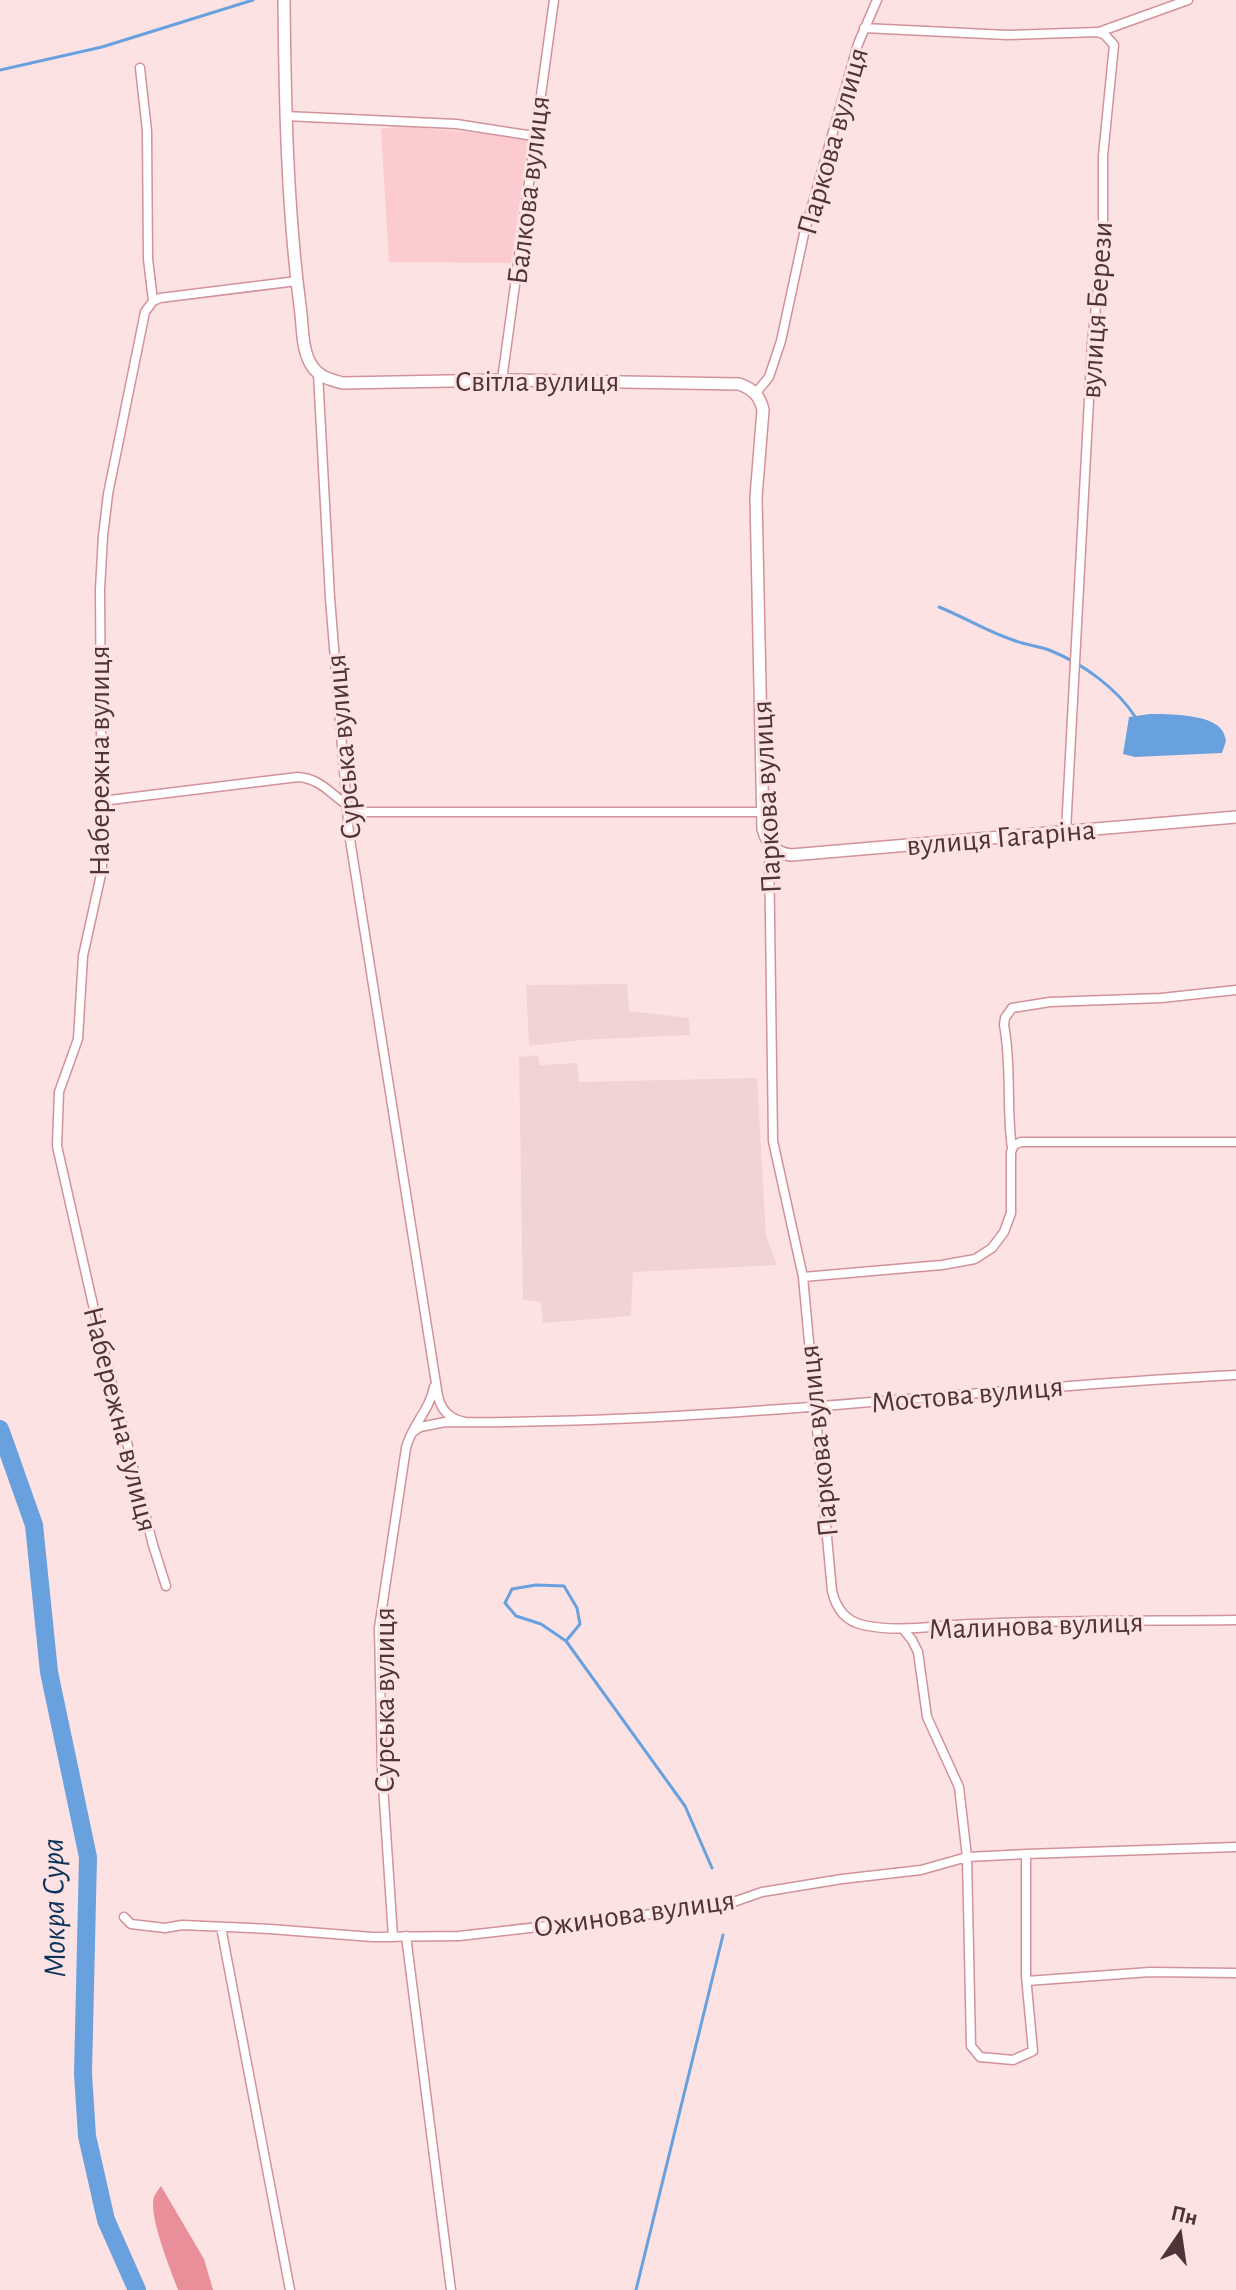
<svg xmlns="http://www.w3.org/2000/svg" width="1236" height="2290" viewBox="0 0 1236 2290" font-family="'Alegreya Sans',sans-serif">
<style>
.built{fill:#f2d3d5}
.green{fill:#fbcbcf}
.forest{fill:#e88f9a}
.water{fill:#69a0de}
.lines{fill:none;stroke-linecap:round;stroke-linejoin:round}
.stream{stroke:#69a0de;stroke-width:3}
.river{stroke:#69a0de;stroke-width:18}
.minor-casing{stroke:#d19299;stroke-width:11}
.tertiary-casing{stroke:#d19299;stroke-width:14}
.minor{stroke:#fff;stroke-width:8}
.tertiary{stroke:#fff;stroke-width:11}
.labels{text-anchor:middle;stroke-width:6;stroke-linejoin:round;paint-order:stroke}
.street-label{font-size:30px;fill:#4f3437;stroke:#fde2e4}
.water-label{font-size:32px;font-style:italic;fill:#0c335b;stroke:#fde2e4}
</style>
<rect width="100%" height="100%" fill="#fde2e4"/>
<path class="built" d="M627,984L629,1011L689,1018L690,1035L581,1040L529,1046L526,985Z
M538,1055L540,1065L577,1063L579,1082L757,1078L766,1236L777,1265L633,1272L631,1316L543,1323L541,1302L523,1300L519,1057Z"/>
<path class="green" d="M402,126L529,138L511,263L389,262L381,129Z"/>
<path class="forest" d="M161,2186L204,2259L213,2290H178C171,2271 148,2215 154,2197C155,2194 159,2189 161,2186Z"/>
<path class="water" d="M1150,714C1168,714 1209,714 1221,729C1224,732 1225,737 1226,741L1222,753L1135,757L1123,754L1129,717Z"/>
<g class="lines">
<path class="stream" d="M0,70L102,47L253,0
M939,607C964,617 988,632 1013,640C1025,645 1038,646 1049,650C1082,663 1117,688 1136,718
M566,1641L580,1624L577,1608L564,1586L536,1585L512,1589L505,1603L516,1616L541,1624L566,1641L685,1806L712,1868
M636,2290L723,1935"/>
<path class="river" d="M0,1429L34,1525L49,1672L88,1857L83,2074L87,2136L106,2220L137,2290"/>
<defs>
<path id="minor" d="M864,28L1007,35L1098,32L1105,35L1114,45L1103,156V242L1092,343L1066,831
M1099,32L1188,0
M140,68L147,131L148,259L153,301L145,312L108,494L103,536L100,589L102,870L83,956L78,1039L59,1092L57,1146L100,1336L153,1545L166,1586
M285,116L456,124L534,136
M153,301L160,298L297,281
M318,373L330,598L349,833L438,1396C441,1411 450,1419 465,1422
M502,380L554,0
M756,393L769,377L781,341L804,234L858,44L877,0
M102,801L298,777C328,779 337,807 365,812H763
M769,844L773,1141L803,1277L832,1591C836,1608 845,1621 863,1625C899,1633 936,1625 973,1624C1060,1620 1148,1621 1236,1620
M1012,1148C1006,1107 1012,1066 1004,1025L1005,1018L1012,1008L1050,1002L1161,998L1236,990
M803,1277L942,1265L975,1259L992,1248L1004,1232L1011,1213V1152L1014,1145L1021,1142H1236
M413,1432L420,1427L445,1422C709,1425 972,1388 1236,1375
M1026,1854L1236,1847
M124,1917L131,1924L165,1928L182,1925L270,1929L372,1937L459,1936L722,1906L762,1892L842,1879L921,1870L967,1857L971,2046L980,2057L1013,2060L1033,2051L1026,1976V1854L967,1857L959,1787L927,1717L918,1652L912,1640L903,1629
M221,1927L290,2290
M406,1936L451,2290
M393,1937L382,1770L379,1628L406,1448C411,1426 430,1410 434,1387
M1027,1981L1150,1972L1236,1973"/>
<path id="tertiary" d="M284,0C285,102 287,205 300,306C303,324 301,350 312,366C319,377 331,380 343,383L502,380L739,384C753,389 760,396 763,410L756,497L763,829C767,844 775,853 791,855L1236,817"/>
</defs>
<use href="#minor" class="minor-casing"/>
<use href="#tertiary" class="tertiary-casing"/>
<use href="#minor" class="minor"/>
<use href="#tertiary" class="tertiary"/>
</g>
<g class="labels">
<g class="street-label">
<text transform="translate(832 141) rotate(-74)" y="10">Паркова вулиця</text>
<text transform="translate(528 190) rotate(-83)" y="10">Балкова вулиця</text>
<text transform="translate(1096 310) rotate(-86)" y="10">вулиця Берези</text>
<text x="537" y="391">Світла вулиця</text>
<text transform="translate(343 747) rotate(-95)" y="10">Сурська вулиця</text>
<text transform="translate(99 761) rotate(-90)" y="10">Набережна вулиця</text>
<text transform="translate(766 797) rotate(-93)" y="10">Паркова вулиця</text>
<text transform="translate(1001 837) rotate(-5)" y="10">вулиця Гагаріна</text>
<text transform="translate(967 1394) rotate(-5)" y="10">Мостова вулиця</text>
<text transform="translate(121 1419) rotate(76)" y="10">Набережна вулиця</text>
<text transform="translate(818 1441) rotate(-96)" y="10">Паркова вулиця</text>
<text transform="translate(1036 1625) rotate(-2)" y="10">Малинова вулиця</text>
<text transform="translate(384 1700) rotate(-90)" y="10">Сурська вулиця</text>
<text transform="translate(634 1913) rotate(-8)" y="10">Ожинова вулиця</text>
</g>
<g class="water-label">
<text transform="translate(53 1908) rotate(-91)" y="11">Мокра Сура</text>
</g>
</g>
<g transform="translate(1180 2234) rotate(13)" stroke="#fde2e4" stroke-width="6" paint-order="stroke">
<path d="M0-6L14 30L0 20L-14 30Z" fill="#4f3437"/>
<text y="-12" font-size="22" font-weight="bold" text-anchor="middle" fill="#4f3437">Пн</text>
</g>
</svg>
